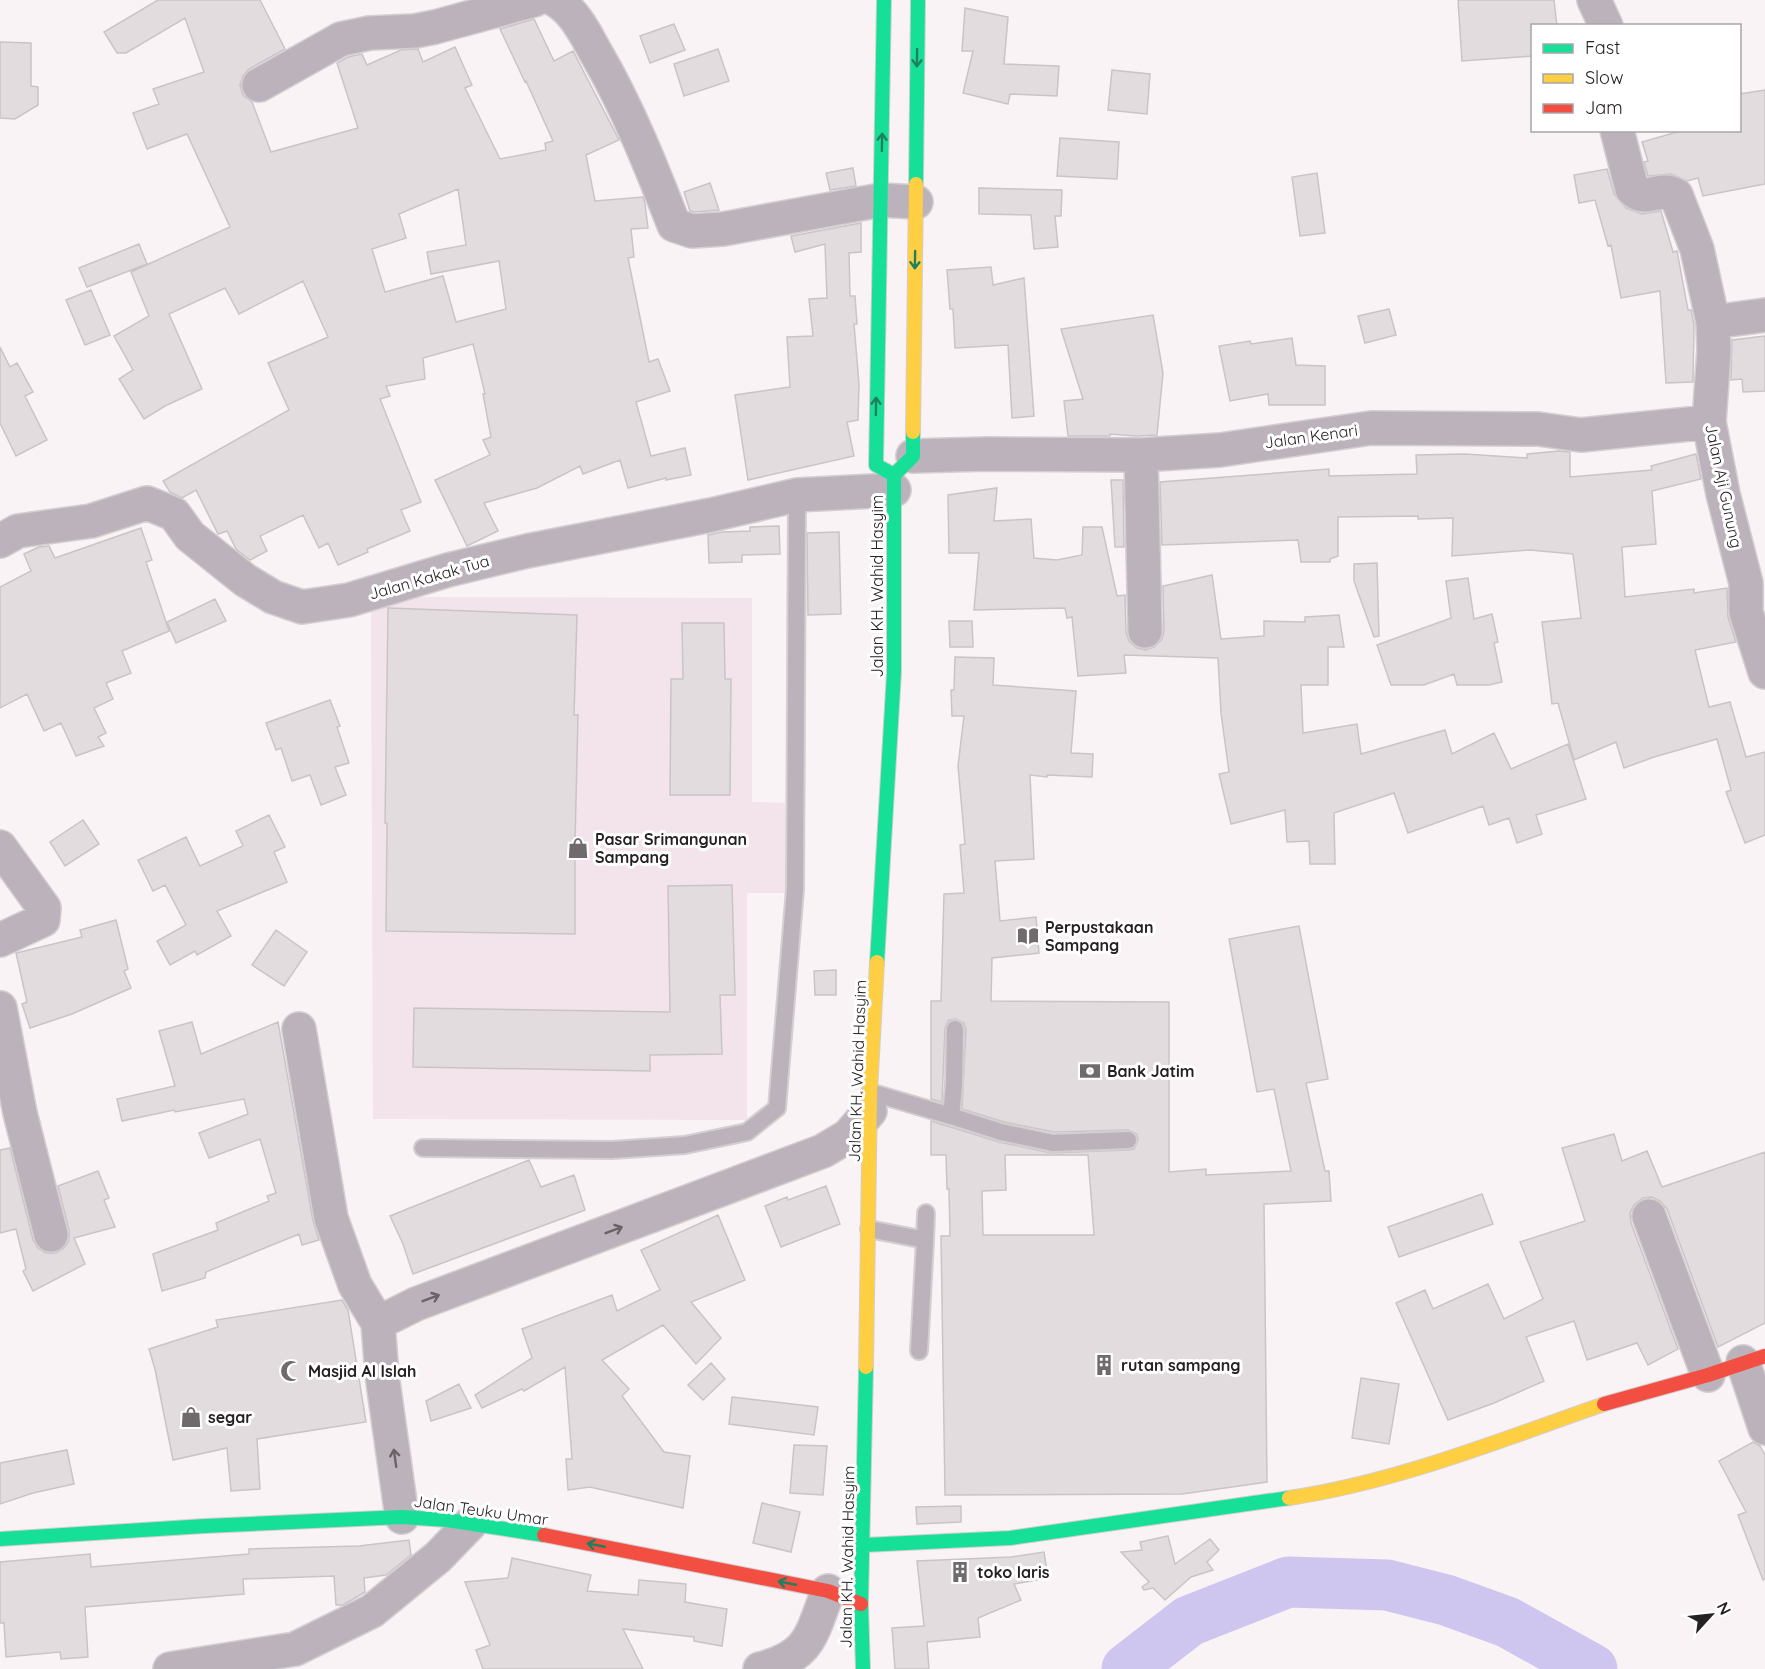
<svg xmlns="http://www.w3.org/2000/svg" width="1765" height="1669" viewBox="0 0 1765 1669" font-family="Quicksand,sans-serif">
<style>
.built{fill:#f2e4ea}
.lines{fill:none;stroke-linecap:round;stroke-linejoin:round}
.river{stroke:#cfc6f0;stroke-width:51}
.building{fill:#e2dcde;stroke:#cac4c6;stroke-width:1.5;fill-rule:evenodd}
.lane-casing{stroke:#d3ced0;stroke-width:20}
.street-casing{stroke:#d3ced0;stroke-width:36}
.fast-casing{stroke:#d3ced0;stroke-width:16}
.slow-casing{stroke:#d3ced0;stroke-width:16}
.jam-casing{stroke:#d3ced0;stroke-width:16}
.lane{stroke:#bcb2bb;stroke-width:16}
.street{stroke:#bcb2bb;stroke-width:33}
.fast{stroke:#16e098;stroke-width:14}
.slow{stroke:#ffcf43;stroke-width:14}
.jam{stroke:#f24e42;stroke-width:14}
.oneway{stroke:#1e805e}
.oneway2{stroke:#6a6267}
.labels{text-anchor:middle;stroke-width:6;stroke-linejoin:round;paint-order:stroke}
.street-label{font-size:16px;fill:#262123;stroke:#fff}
.poi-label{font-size:16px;font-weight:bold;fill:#262123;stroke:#fff;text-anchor:start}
</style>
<rect width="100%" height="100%" fill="#faf3f6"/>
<path class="built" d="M371,597L752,598V802L785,803V893H747V1120L373,1119Z"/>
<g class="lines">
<path class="river" d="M1127,1669L1189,1621L1288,1582L1387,1585L1446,1600L1507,1622L1592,1669"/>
</g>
<path class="building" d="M158,0H260L285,49L249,69L243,76L240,85L243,95L252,102L271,152L358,128L337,63L348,57L362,54L367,65L401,50L418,49L423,62L455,47L472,85L465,88L500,159L546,150L545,143L553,141L526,81L525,82L500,29L534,19L554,61L573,51L619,140L586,155L595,201L643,197L645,204L648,228L631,229L634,257L628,258L649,362L658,359L670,391L636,402L651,456L685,448L691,475L666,480V478L628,488L620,460L583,474L580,466L537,488L484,503L498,531L467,546L435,480L490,455L483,440L491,437L483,394H485L473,344L423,358L425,379L386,386L390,396L380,399L421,502L401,510L410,531L367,549L368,552L338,565L328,543L319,548L303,515L260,536L267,551L250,560L236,549L227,531L218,534L196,490L182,498L170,492L163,481L289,410L268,363L328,337L303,281L239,314L225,288L169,314L202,389L165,406L144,419L119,379L133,370L114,336L149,316L131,272L230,227L187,134L147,149L133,113L159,104L153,89L204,72L185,18L126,53H117L104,32ZM458,189L466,245L427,252L431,274L499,261L506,309L456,322L443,276L385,292L372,249L406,238L399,214Z
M1458,0H1554L1557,26H1533V56L1462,61Z
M965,8L1008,17L1004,64L1059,66L1057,96L1010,94L1008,104L963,93L973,51H962Z
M674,24L685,50L650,63L640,36Z
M0,42L31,43V86L38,87V105L15,119L0,118Z
M718,49L729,81L684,96L674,64Z
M1112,70L1150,74L1147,114L1108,110Z
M1765,90V184L1703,196L1698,178L1687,181L1671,174L1648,176L1644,162L1648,161L1642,142L1684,130H1740V94Z
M1060,138L1119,142L1117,179L1057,176Z
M853,168L856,186L830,190L826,173Z
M1607,169L1614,194L1626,208L1642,214L1661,211L1673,252L1677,251L1688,310H1691L1694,324L1693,382L1666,383L1660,291L1621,298L1611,245L1608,246L1595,200L1579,203L1574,175Z
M1317,173L1325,233L1300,236L1292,177Z
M710,183L719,210L694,212L690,211L684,192Z
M979,188L1062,190L1061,216H1055L1058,247L1034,249L1031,215L979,214Z
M861,223V252L849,253L850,296H855L857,324H854L859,384L858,420L847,422L854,456L748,480L735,395L790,387L787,337L813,336L809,299L827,298L825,244L795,252L791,236Z
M139,244L147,264L87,287L79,268Z
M991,267L993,285L1024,278L1034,416L1012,418L1008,345L955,348L953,309H950L947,270Z
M91,290L110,335L85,345L66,300Z
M1389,309L1396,335L1365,343L1358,316Z
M1153,315L1163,373L1157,435L1136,436L1110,434V436H1068L1064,401L1083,399L1061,329Z
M1765,336V391L1743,392L1742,379L1731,380L1732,340Z
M1292,338L1296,365L1325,366V405H1269L1268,394L1230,401L1219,346L1250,341L1251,344Z
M0,347L10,367L17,363L33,392L25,396L47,440L16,456L0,423Z
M1559,451L1570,452V477L1652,470L1651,466L1696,454L1701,479L1652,491L1656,544L1622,547L1625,597L1694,589V593L1727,588L1728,617L1736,642L1695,650L1709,707L1730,702L1746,757L1765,752V835L1745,843L1726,792L1731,790L1717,739L1654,757L1624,768L1616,742L1574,760L1558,703L1552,704L1542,622L1581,618L1573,554L1530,550L1452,556L1453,518L1418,519V516L1338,517V556L1330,559V562H1301L1298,540L1162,545L1160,482L1329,469V476L1417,474L1416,455L1465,454L1527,458V454Z
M1111,480H1123L1124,547H1115Z
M997,488L994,521L1031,519L1034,558L1057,560L1082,555L1083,527H1102L1117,596L1125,595L1126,632L1129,641L1137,648L1145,650L1154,647L1162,639L1164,631L1163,586L1212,575L1221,639L1264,636V621L1305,622V617L1339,615L1344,647H1328V685H1301L1303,733L1357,724L1361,754L1445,730L1452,754L1494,733L1511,769L1568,744L1586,799L1536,815L1542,834L1517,843L1509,818L1489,825L1483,806L1408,833L1394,793L1334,813L1335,864H1310L1309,841L1287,842L1285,810L1231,824L1219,774L1229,772L1221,713L1218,658L1124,655L1126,673L1078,676L1072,617L1067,618L1065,608L974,610L979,553H949L948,495Z
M779,526L780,554L742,555V562L709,563L708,535L722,532L750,531V527Z
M141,528L152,560L146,562L169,631L122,651L131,673L106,683L113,699L94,708L106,733L98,737L104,746L76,756L61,723L44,731L27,694L0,708V587L31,571L24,554L39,547L49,546L55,558Z
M839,532L841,614L808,615L807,533Z
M1377,563L1379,636L1374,637L1354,581V564Z
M1468,578L1474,619L1492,614L1498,642L1494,643L1502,682L1489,685H1457L1454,674L1424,685H1391L1377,645L1451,618L1446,581Z
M215,599L226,621L176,643L167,622Z
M388,608L577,615L574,715H578L575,842V934L386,931L387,823H385Z
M949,621H972L973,647H950Z
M682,623H724L725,679H731L730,795H670L671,679H683Z
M955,657L994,658L993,685L1076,691L1071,753L1093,754L1092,777L1047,775V777L1030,775L1034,859L995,861L1000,921L1036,917L1039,953L992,958L991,1001L1169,1002V1172L1206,1169V1175L1291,1171L1274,1089L1257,1092L1229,939L1299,926L1328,1079L1306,1083L1325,1171H1329L1331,1201L1264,1204L1267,1482L1182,1494L945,1495L941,1236H950L949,1189H947L946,1155H931V1121L999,1142L1051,1153L1128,1150L1134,1149L1138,1140L1137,1134L1128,1130L1054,1132L1004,1122L962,1109L966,1029L964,1023L956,1019L949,1020L945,1028L942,1102L931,1099V1001H941L944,894L964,893L960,845L965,844L958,766L964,716H952L951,690H954ZM1005,1155H1088L1094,1235H983L982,1191L1006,1190Z
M330,700L340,726L337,727L349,763L335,767L346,795L321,805L310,775L292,781L281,748L276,750L266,723Z
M269,815L285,847L274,852L287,882L217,911L231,936L197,955L195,951L170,965L157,941L186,925L165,885L153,891L138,860L186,837L200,866L243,846L236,831Z
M83,820L99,844L65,866L50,842Z
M732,885L735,995H720L722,1054L650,1055V1071L413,1067L414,1008L670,1012L668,886Z
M116,920L128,969L124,971L131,988L72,1014L30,1028L22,1004L27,1002L16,953L82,937L80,930Z
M276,930L307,952L284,986L252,965Z
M836,970V995H815L814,971Z
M192,1022L201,1054L278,1022L313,1221L319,1240L302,1245L299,1234L206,1272L205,1278L162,1291L153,1254L218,1230L216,1223L269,1201L267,1196L276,1193L260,1139L209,1158L199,1133L248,1114L244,1099L175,1112L174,1110L122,1121L117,1099L175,1086L159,1031Z
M1614,1134L1622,1161L1647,1151L1662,1187L1765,1152V1323L1718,1347L1667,1209L1660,1201L1652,1197L1643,1198L1634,1205L1630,1213L1631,1223L1678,1349L1648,1365L1637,1343L1587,1360L1574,1321L1526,1337L1544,1381L1494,1403L1448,1420L1396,1303L1425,1290L1433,1309L1488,1284L1504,1319L1543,1299L1520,1242L1585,1221L1562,1148Z
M10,1148L33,1240L38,1248L46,1253H56L64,1248L69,1241V1230L58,1186L98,1171L109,1198L104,1200L115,1227L74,1238L85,1264L33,1291L23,1271L26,1269L16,1229L0,1233V1150Z
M529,1160L541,1187L574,1175L585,1210L413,1274L403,1244L390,1216Z
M826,1186L840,1224L781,1247L765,1206L787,1197L788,1200Z
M1482,1194L1493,1224L1399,1257L1388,1227Z
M718,1215L745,1280L691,1302L721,1338L696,1364L663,1325L602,1360L629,1389L622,1396L664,1452L690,1456L683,1508L590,1487L568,1490L566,1459H572L565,1367L524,1391L522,1389L482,1408L475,1395L532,1358L522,1329L612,1295L617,1311L660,1290L641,1250Z
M342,1300L348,1310L366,1422L257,1439L260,1489L231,1491L227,1448L173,1460L155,1369L149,1349L218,1327L216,1320Z
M711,1363L725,1379L703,1400L688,1385Z
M1361,1378L1399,1384L1389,1444L1352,1438Z
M459,1384L471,1408L431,1421L426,1401Z
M732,1397L818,1407L814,1435L729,1424Z
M1753,1442L1760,1446L1765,1455V1579L1763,1580L1738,1515L1746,1512L1719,1461Z
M794,1445L827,1446L823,1495L790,1493Z
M67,1450L74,1484L33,1493L0,1504V1463Z
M762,1503L800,1512L791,1552L753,1543Z
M961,1506V1522L917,1524L916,1507Z
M1168,1536L1175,1564L1210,1539L1219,1550L1207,1562L1213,1570L1191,1577L1165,1600L1153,1588L1144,1590L1142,1587L1149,1582L1121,1552L1142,1550L1140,1542Z
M409,1540L411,1555L386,1575L364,1578L365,1592L343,1605H336L334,1576L243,1579L244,1594L85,1607L88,1657L61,1659L60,1652L6,1657L4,1623H0V1562L90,1554L91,1567L249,1554V1549L359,1546Z
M1044,1552L1048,1578L1014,1584L1021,1600L978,1618L980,1637L927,1642L929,1669H895L892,1628L924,1626L917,1561L1011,1557Z
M512,1558L591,1575L587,1591L638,1595L639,1580L686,1584L685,1602L727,1609L722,1646L694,1641V1637L623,1629L643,1669H483L476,1650L490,1645L465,1582L508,1578Z"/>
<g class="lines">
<defs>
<path id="lane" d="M870,1092L951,1116L954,1085L955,1029
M951,1116L1001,1132L1053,1143L1128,1140
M423,1148L612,1150L685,1145L747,1132L777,1108L795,889L797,495
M869,1229L925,1240L919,1351
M925,1240L926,1213"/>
<path id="street" d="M555,0C574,10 586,35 596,53C628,108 651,166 674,225L692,231L723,229L881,200L916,202
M1594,0L1606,26
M259,85L341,39L370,33L415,31L435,27L534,0
M1617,130L1632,189C1646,204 1659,185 1676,195L1697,249L1713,322L1714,351L1709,422L1723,494L1746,583V612L1765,672
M1713,322L1765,315
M1141,455L1145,631
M913,456L987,454L1141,455L1220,450L1371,428L1538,429L1581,435L1709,422
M0,541L18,531L91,521L147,503L174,514L190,536L245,580L273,597L302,607L349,600L448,570L527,551L711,515L797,495L894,490
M0,847L44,908L43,920L0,940
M0,1008L20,1113L51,1235
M299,1029L331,1218L355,1285L378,1323L382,1375L402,1517
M1649,1216L1708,1375
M378,1323L416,1304L823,1151L848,1136L870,1111
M1743,1362L1765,1428
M170,1669L295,1649L372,1611L438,1557L471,1523
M760,1669C811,1656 811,1635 828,1591"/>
<path id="fast" d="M884,0L876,465L894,475
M916,184L918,0
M877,962L894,672V475L913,456V432
M0,1539L205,1526L402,1517L447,1520L544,1535
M864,1545L1010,1538L1289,1498
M863,1669L861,1604L866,1367"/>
<path id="slow" d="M913,432L916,184
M866,1367L870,1092L877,962
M1289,1498C1397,1482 1501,1440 1604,1404"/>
<path id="jam" d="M1604,1404L1708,1375L1765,1356
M544,1535L828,1591L861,1604"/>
</defs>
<use href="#lane" class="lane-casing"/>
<use href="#street" class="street-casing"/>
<use href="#fast" class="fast-casing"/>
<use href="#slow" class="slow-casing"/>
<use href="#jam" class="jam-casing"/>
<use href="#lane" class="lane"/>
<use href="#street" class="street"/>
<use href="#fast" class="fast"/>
<use href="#slow" class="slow"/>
<use href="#jam" class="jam"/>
</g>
<defs><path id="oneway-shaft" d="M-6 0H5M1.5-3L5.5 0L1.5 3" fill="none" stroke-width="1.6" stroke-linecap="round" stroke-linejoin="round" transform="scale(1.5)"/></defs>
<g class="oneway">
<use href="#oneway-shaft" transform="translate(917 58) rotate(91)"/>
<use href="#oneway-shaft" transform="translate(882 142) rotate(-89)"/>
<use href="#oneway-shaft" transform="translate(915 260) rotate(91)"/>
<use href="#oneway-shaft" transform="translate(876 406) rotate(-89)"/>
<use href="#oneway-shaft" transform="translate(596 1545) rotate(-169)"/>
<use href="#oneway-shaft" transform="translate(787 1583) rotate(-169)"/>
</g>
<g class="oneway2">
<use href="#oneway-shaft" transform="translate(614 1230) rotate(-21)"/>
<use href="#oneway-shaft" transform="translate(431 1298) rotate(-21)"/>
<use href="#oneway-shaft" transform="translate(395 1458) rotate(-98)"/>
</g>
<defs>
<symbol id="shop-bare" viewBox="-9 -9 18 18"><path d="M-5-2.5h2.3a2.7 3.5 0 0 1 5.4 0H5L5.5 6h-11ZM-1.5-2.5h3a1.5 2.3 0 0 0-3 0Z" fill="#706a6d" stroke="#fff" stroke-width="2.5" paint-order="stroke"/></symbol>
<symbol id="library-bare" viewBox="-9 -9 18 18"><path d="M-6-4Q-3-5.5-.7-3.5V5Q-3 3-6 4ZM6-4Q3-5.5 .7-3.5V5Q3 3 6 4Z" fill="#706a6d" stroke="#fff" stroke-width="2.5" paint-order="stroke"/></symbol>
<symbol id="bank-bare" viewBox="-9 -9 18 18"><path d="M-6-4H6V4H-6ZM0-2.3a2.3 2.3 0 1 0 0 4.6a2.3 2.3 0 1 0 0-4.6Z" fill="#706a6d" stroke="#fff" stroke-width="2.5" paint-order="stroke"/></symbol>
<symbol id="building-bare" viewBox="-9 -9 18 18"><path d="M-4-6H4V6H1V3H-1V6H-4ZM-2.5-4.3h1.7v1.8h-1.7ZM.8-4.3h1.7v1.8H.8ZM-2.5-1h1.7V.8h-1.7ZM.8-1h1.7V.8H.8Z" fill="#706a6d" stroke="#fff" stroke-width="2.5" paint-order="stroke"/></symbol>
<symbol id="mosque-bare" viewBox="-9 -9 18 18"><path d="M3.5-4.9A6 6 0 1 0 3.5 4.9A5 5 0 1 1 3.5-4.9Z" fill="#706a6d" stroke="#fff" stroke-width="2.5" paint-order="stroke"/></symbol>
</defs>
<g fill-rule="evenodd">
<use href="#shop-bare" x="563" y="833" width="30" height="30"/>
<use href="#library-bare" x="1013" y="921" width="30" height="30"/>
<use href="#bank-bare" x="1075" y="1056" width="30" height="30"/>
<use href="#building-bare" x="1089" y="1350" width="30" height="30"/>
<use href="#mosque-bare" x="276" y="1356" width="30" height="30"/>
<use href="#shop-bare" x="176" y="1402" width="30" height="30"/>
<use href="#building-bare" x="945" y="1557" width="30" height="30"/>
</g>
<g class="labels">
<g class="street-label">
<text transform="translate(1311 436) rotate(-8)" y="6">Jalan Kenari</text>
<text transform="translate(1724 486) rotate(78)" y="6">Jalan Aji Gunung</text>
<text transform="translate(429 577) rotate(-16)" y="6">Jalan Kakak Tua</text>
<text transform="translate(877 586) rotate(-90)" y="6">Jalan KH. Wahid Hasyim</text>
<text transform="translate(857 1071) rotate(-88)" y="6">Jalan KH. Wahid Hasyim</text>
<text transform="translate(481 1510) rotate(8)" y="6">Jalan Teuku Umar</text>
<text transform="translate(847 1557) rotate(-89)" y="6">Jalan KH. Wahid Hasyim</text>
</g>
<g class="poi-label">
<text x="595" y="845">Pasar Srimangunan<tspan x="595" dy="18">Sampang</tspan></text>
<text x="1045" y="933">Perpustakaan<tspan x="1045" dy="18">Sampang</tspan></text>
<text x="1107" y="1077">Bank Jatim</text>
<text x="1121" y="1371">rutan sampang</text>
<text x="308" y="1377">Masjid Al Islah</text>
<text x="208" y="1423">segar</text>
<text x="977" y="1578">toko laris</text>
</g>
</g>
<rect x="1531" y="24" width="210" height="108" fill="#ffffff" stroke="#a8a6a7" stroke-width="1.5"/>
<rect x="1543" y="44" width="30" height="9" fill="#16e098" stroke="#a8a6a7" stroke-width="1.5"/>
<text x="1585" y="54" font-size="18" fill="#262123">Fast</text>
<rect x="1543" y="74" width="30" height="9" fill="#ffcf43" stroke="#a8a6a7" stroke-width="1.5"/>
<text x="1585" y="84" font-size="18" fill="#262123">Slow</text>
<rect x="1543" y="104" width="30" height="9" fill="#f24e42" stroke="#a8a6a7" stroke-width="1.5"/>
<text x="1585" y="114" font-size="18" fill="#262123">Jam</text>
<g transform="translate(1711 1615) rotate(63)" stroke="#ffffff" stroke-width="4.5" paint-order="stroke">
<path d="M0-4.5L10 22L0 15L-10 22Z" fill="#262123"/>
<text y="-9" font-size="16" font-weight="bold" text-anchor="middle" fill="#262123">N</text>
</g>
</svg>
